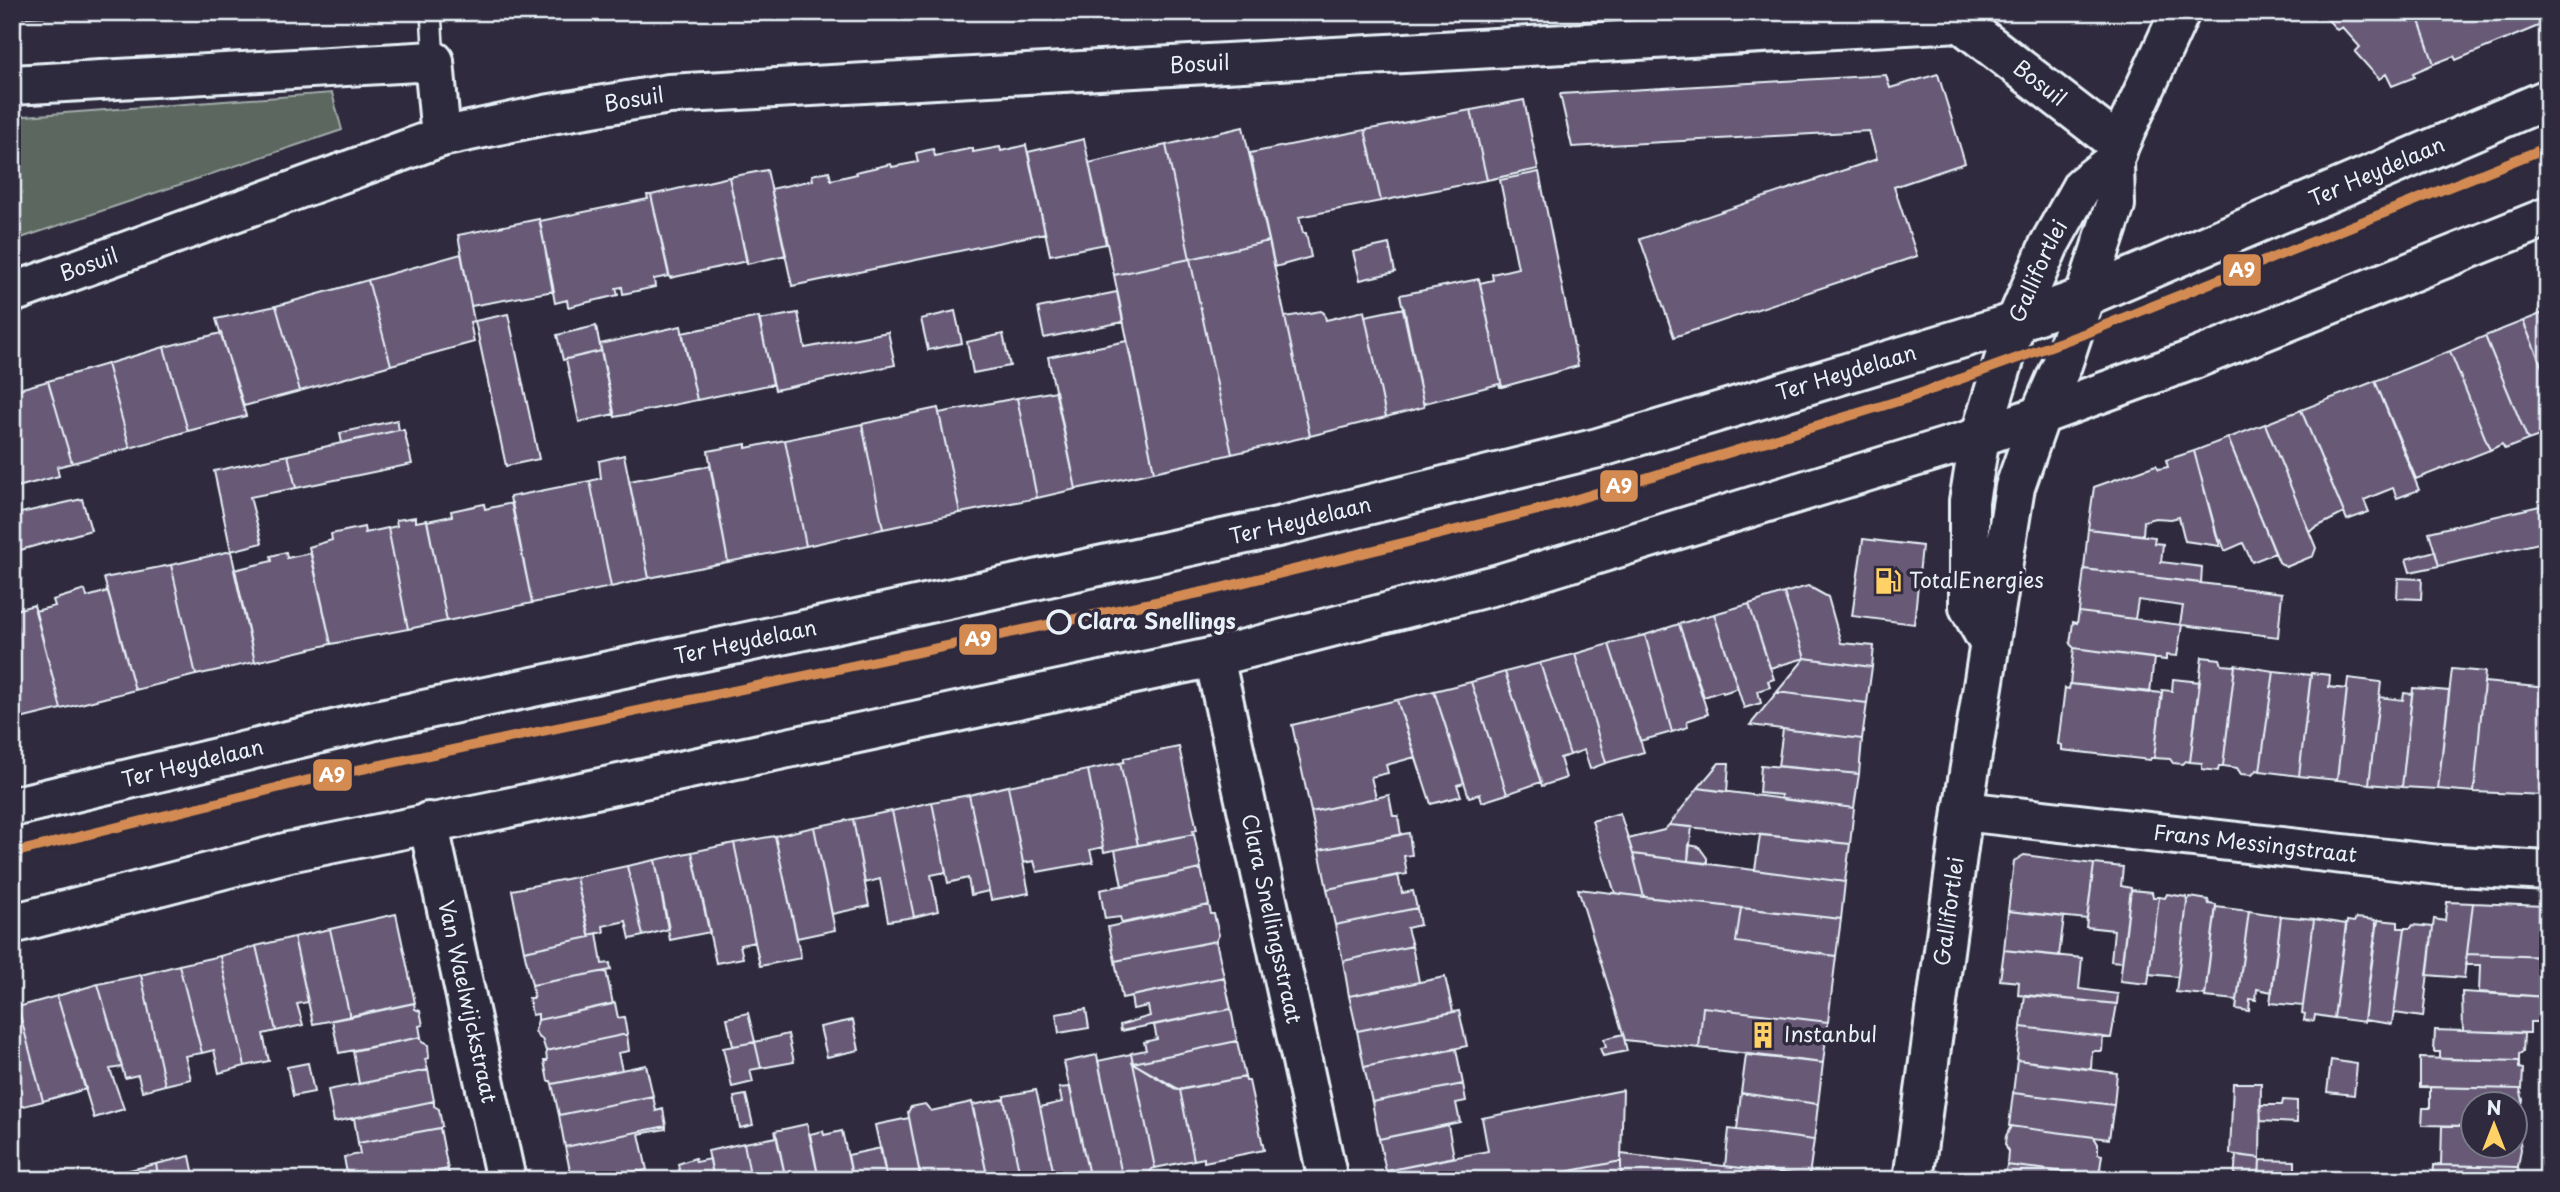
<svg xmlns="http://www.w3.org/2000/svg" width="2560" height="1192" viewBox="0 0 2560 1192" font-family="'Playpen Sans',sans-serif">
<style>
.green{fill:#5b685e;stroke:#a2acab;stroke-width:2}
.building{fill:#675a77;stroke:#e8f1f8;stroke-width:2}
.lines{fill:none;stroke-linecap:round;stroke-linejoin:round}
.service-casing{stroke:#e8f1f8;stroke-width:24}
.minor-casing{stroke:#e8f1f8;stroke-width:44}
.tertiary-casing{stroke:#e8f1f8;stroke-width:44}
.service{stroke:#2f2a3d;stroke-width:19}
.minor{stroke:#2f2a3d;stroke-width:38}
.tertiary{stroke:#2f2a3d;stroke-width:38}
.tram-1-casing{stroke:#2f2a3d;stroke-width:16}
.tram-1{stroke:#d48b52;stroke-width:10}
.stop-dot{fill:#2f2a3d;stroke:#e8f1f8;stroke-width:3.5}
.labels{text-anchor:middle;stroke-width:7;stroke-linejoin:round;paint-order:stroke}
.street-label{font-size:21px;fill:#e8f1f8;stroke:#2f2a3d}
.poi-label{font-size:21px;fill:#e8f1f8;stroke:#2f2a3d;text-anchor:start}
.stop-label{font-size:21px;font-weight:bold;fill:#e8f1f8;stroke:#2f2a3d;text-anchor:start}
.line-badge{stroke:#2f2a3d;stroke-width:2.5}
.badge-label{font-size:19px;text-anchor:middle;font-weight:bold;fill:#fff}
</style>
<rect width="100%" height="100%" fill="#2f2a3d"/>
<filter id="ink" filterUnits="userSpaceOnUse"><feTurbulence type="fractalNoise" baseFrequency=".0143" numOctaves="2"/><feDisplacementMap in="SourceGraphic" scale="14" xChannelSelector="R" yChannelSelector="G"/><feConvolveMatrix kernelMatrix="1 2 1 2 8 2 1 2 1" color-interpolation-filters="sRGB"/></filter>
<g filter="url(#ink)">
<path class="green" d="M332,93L342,130L12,241V117Z"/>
<path class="building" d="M12,12H29V17L12,18Z
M29,12H69V15L29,17Z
M2321,12H2416L2434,64L2413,73L2415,77L2392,86L2386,74L2379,79L2355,52L2360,47L2342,27L2337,30Z
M2416,12H2547L2548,22L2456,60L2454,56L2434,64Z
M1938,74L1965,163L1894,187L1917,256L1674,337L1640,239L1877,159L1869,131L1572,147L1560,94L1886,75L1890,88Z
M1524,100L1538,169L1487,180L1471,110Z
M1471,110L1487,180L1381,201L1365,130Z
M1243,127L1269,241L1190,259L1166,145Z
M1365,130L1381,201L1299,217L1303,233H1306L1311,257L1275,267L1250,153Z
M1084,139L1106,244L1050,255L1028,152Z
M1026,145L1045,233L792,286L771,189L813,180L812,175L829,171L831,180L857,174L856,172L891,164L892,167L918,162L916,153L933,149L935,156L973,148V152L1000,147L1001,151Z
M1166,145L1190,259L1114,275L1089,163Z
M767,170L786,255L747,264L729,177Z
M1539,172L1578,366L1502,387L1480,283L1493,280L1492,274L1518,268L1500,180Z
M729,177L747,261L670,278L651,195Z
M647,195H651L669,276L654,279L655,287L623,294L622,287L616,288L618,295L568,307L567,300L555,303L540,221L648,199Z
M539,219L554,291L471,306L458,235Z
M1269,241L1310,436L1232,454L1190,259Z
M1389,244L1395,272L1360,280L1353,252Z
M461,254L474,321L470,322L474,342L391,365L368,280Z
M1190,259L1232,454L1154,472L1114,275Z
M1479,279L1502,387H1500L1499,384L1425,403L1424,407L1400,295Z
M368,280L391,365L300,391L276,306Z
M1117,292L1123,322L1044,338L1038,308Z
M276,306L300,391L244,406L216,319Z
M1404,308L1424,407L1386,417L1365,316Z
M955,311L962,343L928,350L921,319Z
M1321,311L1324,313L1326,320L1364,311L1386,417L1310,436L1285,317Z
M2548,311V381L2523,321Z
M798,313L805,348L888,332L895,365L775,390L759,320Z
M508,314L539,459L506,466L475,321Z
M759,317L773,384L697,400L682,333Z
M2523,321L2548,381V433L2528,440L2485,336Z
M596,326L601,351L563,360L557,335Z
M681,326L697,400L615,417L600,344Z
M221,333L246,416L188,431L164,347Z
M1003,334L1010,366L973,373L967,342Z
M2485,336L2528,440L2505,449L2502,444L2490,450L2450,351Z
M1127,341L1154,472L1076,489L1048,357Z
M164,347L188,431L130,448L107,364Z
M601,351L614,414L579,422L566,359Z
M2450,351L2490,450L2416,479L2375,381Z
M107,364L130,448L72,463L48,381Z
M48,381L72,463L57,467L59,476L17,487L12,480V391Z
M2375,381L2419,490L2397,498L2393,488L2378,494L2364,500L2369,512L2347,520L2301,410Z
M1056,391L1076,489L1037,498L1017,398Z
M1017,398L1037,498L960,513L939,413Z
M938,408L960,513L883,529L862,424Z
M2301,410L2344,513L2309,531L2265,424Z
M397,420L399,430L342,443L340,433Z
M862,424L883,529L806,546L785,440Z
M2265,424L2316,548L2313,556L2286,567L2279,562L2228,438Z
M399,430H404L412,464L296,488L288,455Z
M2228,438L2275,553L2252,562L2243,543L2225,551L2221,540L2218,541L2194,451Z
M785,440L806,546L728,562L708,451L746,444V448Z
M2194,451L2220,546L2185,541L2179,517L2171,519L2155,518L2144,521L2143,535L2088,529L2094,487L2156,465L2159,469L2168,467L2166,460Z
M288,455L296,488L250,497L262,543L231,551L214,471Z
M624,455L649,578L611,587L590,481L601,478L599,461Z
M710,466L728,562L649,578L629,481Z
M590,481L611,587L532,603L510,497Z
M82,499L91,530L17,551L12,534V515Z
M512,503L532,603L447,621L427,521L452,516L451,511L484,504L485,509Z
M2548,504V541L2439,566L2429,532Z
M416,517V522L427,520L447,621L408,629L388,528L397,526L396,520Z
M364,527L365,533L388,528L408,629L331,644L309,547L332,540L331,534Z
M2088,529L2155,537L2154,543L2163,544L2161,562L2202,567L2201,583L2084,569Z
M1863,539L1922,546L1914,624L1852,616Z
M231,551L255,662L196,675L171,565Z
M2435,551L2439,566L2410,572L2406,559Z
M286,552L287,558L311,553L331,644L255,662L234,570L272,561L271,556Z
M171,565L196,675L135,690L104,578Z
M2084,569L2282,593L2278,637L2182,625L2180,624L2183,606L2138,600L2135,619L2079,612Z
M2398,578L2422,579L2421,599L2397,598Z
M1808,586L1828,597L1841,643L1874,646L1872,667L1805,658L1784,593Z
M85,590L87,597L108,591L135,690L61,709L35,611L55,606L53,600Z
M1784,593L1805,658L1770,668L1749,604Z
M1749,604L1774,679L1768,681L1770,687L1758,691L1761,703L1744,708L1714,614Z
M34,605L61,709L12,721V611Z
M2079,612L2182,625L2177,656L2166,655V660L2074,648L2070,644L2073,622L2077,623Z
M1714,614L1738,688L1723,693L1722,691L1704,697L1679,624Z
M1679,624L1708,714L1687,721L1688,727L1672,732L1645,635Z
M1645,635L1672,732L1640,741L1609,644Z
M1609,644L1644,752L1606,763L1575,654Z
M2074,648L2154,658L2150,693L2070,684Z
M1575,654L1606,763L1590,769L1584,750L1570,755L1540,663Z
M2202,657L2220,659L2222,665L2235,666L2223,766H2219L2218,771L2202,769V763L2190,762Z
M1805,658L1872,667L1867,703L1777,692Z
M1540,663L1570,755L1560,758L1566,778L1542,786L1505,672Z
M2235,665L2274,671L2260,771L2257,770L2252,775L2241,774L2237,768L2223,766Z
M2452,669L2485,672L2474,792L2438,789Z
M2274,671L2311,675L2299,776L2260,771Z
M1505,672L1541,782L1507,794L1471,682Z
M2311,673L2330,675L2329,687L2347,689L2337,780L2299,776Z
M2348,678L2381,682L2369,784L2337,780Z
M2173,679L2200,682L2190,762L2185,761L2182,764L2173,763L2170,759L2154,758L2162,690L2172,691Z
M1471,682L1507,794L1482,802L1480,794L1469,797L1434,691Z
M2484,682L2548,688L2545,795L2474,792Z
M2070,684L2162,693L2154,758H2151L2150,760L2062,750V745L2058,744L2065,688L2069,689Z
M2413,688L2449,691L2438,789L2402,787Z
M1434,691L1464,783L1457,785L1461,796L1431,804L1397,700Z
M1777,692L1867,703L1862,739L1750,725Z
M2404,693L2412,694L2402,787L2369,784L2379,697L2403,700Z
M1397,700L1415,757L1386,765L1388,773L1371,777L1376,798L1311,812L1292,725Z
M1783,729L1862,739L1859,774L1778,766Z
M1179,747L1197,830L1193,831L1194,834L1138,845L1120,763L1124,762V758Z
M1120,763L1138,845L1104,852L1088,770Z
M1719,763H1729L1727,792L1698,788Z
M1761,765L1859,774L1854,808L1781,799V795L1759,793Z
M1088,770L1103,847L1090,850L1093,862L1037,872L1034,861L1023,863L1008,786Z
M1008,786L1029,893L991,900L969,795Z
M1698,788L1854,808L1850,844L1669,825Z
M969,795L989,891L971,895L968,878L948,883L932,802Z
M1389,795L1393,816H1398L1401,835L1319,850L1311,812Z
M932,802L946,872L931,875L938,911L914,917L892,811Z
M892,811L914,917L888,921L880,879L865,883L853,819Z
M1620,813L1633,854L1644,897L1615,893L1592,821Z
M853,819L869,906L832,914L814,827Z
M1669,825L1692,827L1688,861L1633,854L1628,839L1664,830Z
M814,827L835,930L797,938L775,836Z
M1409,833L1412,855L1404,856L1407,874L1327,889L1319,850Z
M1194,834L1201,869L1122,886L1115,850Z
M1760,835L1850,844L1845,882L1755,870Z
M775,836L801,958L760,966L734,843Z
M734,843L755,942L740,945L743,958L716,963L692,852Z
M1689,845L1699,847L1707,858V863L1688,861Z
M692,852L710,932L670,940L655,860Z
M1633,854L1845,882L1841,919L1644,897Z
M2024,855L2094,864L2087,919L2008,911L2014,861Z
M655,860L669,929L643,936L627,866Z
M2094,864L2123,867L2121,886L2131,888L2122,962L2111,961L2114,930L2086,927Z
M627,866L643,936L630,939L626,921L603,926L604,932L589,935L576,877Z
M1201,869L1209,905L1122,923L1120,917L1105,919L1100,890Z
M1398,875L1402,893L1413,891L1417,908L1335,925L1327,889Z
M576,877L590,937L524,951L512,890Z
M1578,889L1741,908L1736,942L1836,956L1828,1022L1703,1007L1699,1048L1625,1040Z
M2131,890L2152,892L2153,897H2159L2148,984L2120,981Z
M2167,894L2186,897L2187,902L2178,977L2149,974L2159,897L2165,898Z
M2190,897L2208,900L2209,904L2216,905L2205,995L2176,992L2187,902Z
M2447,902L2473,903L2464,978L2427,975L2434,919L2445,921Z
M2473,903L2545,906L2548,909V957L2467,954Z
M1209,905L1211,914H1214L1219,935L1216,941L1115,961L1108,927Z
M2216,907L2249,911L2237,1000L2205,997Z
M1417,908L1420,925L1407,928L1412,946L1343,961L1335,925Z
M1741,908L1841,919L1836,956L1736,942Z
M2008,911L2064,917L2059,956L2004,950Z
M2249,911L2281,916L2272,992L2257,989L2256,1000L2250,999L2249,1011L2236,1009Z
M396,914L415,1003L350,1017L330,929Z
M2281,916L2314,919L2303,1006L2270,1003Z
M2356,918L2375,920L2376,925L2364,1022L2334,1018L2347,921L2354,922Z
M2314,919L2346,924L2334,1018L2315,1015L2314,1021L2304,1020L2305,1014L2302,1013Z
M2378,920L2398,922V928H2405L2392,1024L2364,1020Z
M2413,925L2433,927L2423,1017L2394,1013L2405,928H2411Z
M330,929L350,1017L313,1024L294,937Z
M597,933L602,964L610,963L611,970L532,985L524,951L590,937L589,935Z
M294,937L308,1002L297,1004L303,1025L276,1031L256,946Z
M1216,941L1224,977L1122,998L1115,961Z
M256,946L276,1031L263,1034L269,1061L245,1066L220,956Z
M1412,946L1419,982L1349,996L1343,961Z
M2004,950L2082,958L2079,989L2118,994L2117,1004L2018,995L2019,982L2000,980Z
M2467,954L2548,957V997L2479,992L2480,965H2465Z
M220,956L245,1066L219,1073L214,1050L202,1053L179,965Z
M179,965L202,1053L185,1056L191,1079L165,1085L141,975Z
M606,971L613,1004L538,1020V1014L532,1015L529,998H534L532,985Z
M141,975L165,1085L142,1091L138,1075L125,1078L98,984Z
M1224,977L1231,1009L1121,1031L1120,1025L1150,1016L1148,1006L1133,1009L1131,996Z
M1445,977L1453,1012L1357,1031L1349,996Z
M98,984L122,1067L110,1069L124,1109L94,1118L57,996Z
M2462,992L2548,997V1022H2530V1033L2463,1031Z
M2025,995L2117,1004L2111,1038L2021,1027Z
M57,996L86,1089L43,1101L18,1007Z
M414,1003L415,1009L420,1011L423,1025L419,1026L421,1037L339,1053L332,1020Z
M615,1003L618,1018L624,1017L627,1034L546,1051L542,1039L538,1037L535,1031L538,1020Z
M18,1007L43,1101L12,1109V1009Z
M1703,1007L1828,1022L1823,1063L1699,1048Z
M1086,1009L1089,1028L1059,1033L1056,1014Z
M1231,1009L1237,1041L1133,1063L1131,1053L1146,1050L1144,1042L1157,1039L1154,1025Z
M1459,1011L1467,1046L1364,1067L1357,1031Z
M748,1013L755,1042L733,1046L727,1018Z
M853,1020L859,1050L827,1057L820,1027Z
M2021,1027L2103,1037L2102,1051H2092L2091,1069L2017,1060Z
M2435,1030L2521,1033L2524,1034L2523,1052L2519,1054V1061L2440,1059V1052H2434Z
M627,1034L629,1051L618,1053L622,1070L552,1084L551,1081H548L544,1061H547L546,1051Z
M788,1034L794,1062L761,1068L755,1042Z
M1623,1034L1627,1051L1603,1056L1600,1048L1606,1047L1604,1039Z
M421,1037L422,1042L428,1045L429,1058L425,1059L428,1070L359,1084L353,1051Z
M1237,1041L1245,1077L1177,1090L1133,1063Z
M755,1042L761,1068L750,1070L753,1082L732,1087L723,1048Z
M1456,1049L1463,1084L1372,1102L1364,1067Z
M1131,1054L1155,1168L1152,1169L1148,1176L1140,1177L1135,1173L1122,1175L1098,1061Z
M1097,1055L1122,1175L1090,1180L1064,1062Z
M1746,1055L1823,1063L1818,1104L1741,1093Z
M2420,1058L2519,1061V1068L2523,1069L2522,1089L2420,1087Z
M2017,1060L2117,1073L2114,1105L2013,1093Z
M2331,1060L2357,1064L2354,1095L2327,1092Z
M308,1063L314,1092L293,1096L287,1067Z
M1133,1063L1180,1090L1194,1160L1155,1168Z
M646,1065L653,1096L559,1115L552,1084Z
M428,1070L434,1101L334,1122L328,1090Z
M1245,1077L1246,1081H1249L1264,1150L1204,1162V1158L1194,1160L1180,1090Z
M2233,1083H2261L2260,1158L2230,1154Z
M1463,1084L1466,1101L1456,1103L1460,1122L1379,1139L1372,1102Z
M1070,1087L1090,1180H1055L1040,1107L1062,1102L1059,1088Z
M2430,1087L2520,1089L2523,1100L2519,1114L2518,1128H2514V1104H2472V1126L2422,1125L2423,1108H2430Z
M1036,1090L1040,1107L1055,1180H1021L1004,1099V1096Z
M1623,1090L1621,1161L1525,1180H1388L1386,1171L1488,1151L1482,1118Z
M1741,1093L1818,1104L1814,1140L1737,1130Z
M2013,1093L2114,1105L2109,1139L2009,1126Z
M746,1095L753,1125L740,1128L734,1097Z
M653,1096L656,1111L663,1109L666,1126L565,1147L559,1115Z
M1004,1099L1021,1180H988L972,1105Z
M2283,1100L2297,1101V1123L2261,1121L2260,1105H2282Z
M434,1101V1106L439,1109L442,1126L440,1128L358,1143L354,1118Z
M972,1102L988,1180H921L908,1112L911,1107L925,1104L931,1111Z
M909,1118L921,1180H887L875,1125Z
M807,1124L819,1180H786L775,1131Z
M1448,1125L1454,1157L1386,1171L1379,1139Z
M666,1126V1129L639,1134L647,1170L596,1180H572L565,1147Z
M2009,1126L2094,1137L2098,1144V1154L2102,1155L2099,1176L2007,1165L2008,1151L2005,1144L2006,1136L2011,1126Z
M2442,1126H2472V1146H2514V1128H2518L2521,1149L2518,1167L2441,1165Z
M440,1128L448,1169L394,1180H350L349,1173L347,1174L344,1157L360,1154L358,1143Z
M1729,1129L1814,1140L1809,1176L1725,1166Z
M823,1131L824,1135L842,1131L853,1180H819L810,1134Z
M777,1137L786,1180H751L744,1143Z
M744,1143L751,1180H714L708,1151Z
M881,1148L887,1180H853L848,1155Z
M1621,1154L1809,1176V1180H1621Z
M2236,1155L2260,1158L2259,1180H2234Z
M190,1156L195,1180H159L156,1164Z
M695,1158L696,1162L710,1159L714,1180H681L678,1164Z
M2260,1160L2295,1161V1180H2259Z
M1621,1161V1180H1525Z
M156,1164L159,1180H127L125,1171Z
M2007,1165L2080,1174V1180H2004Z
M2434,1165L2518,1167L2520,1180H2433Z
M448,1169L450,1180H394Z
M638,1171L639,1180H596Z"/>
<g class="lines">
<defs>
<path id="service" d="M431,12L434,61"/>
<g id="minor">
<path d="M12,85L434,61L441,137"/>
<path id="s1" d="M12,293L441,137L545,115L669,94L1960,22L2119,145"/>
<path id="s2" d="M1989,643L1969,607V501L1980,437L2016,322L2049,245L2082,186L2114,161"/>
<path id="s3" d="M1214,657L1328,1180"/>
<path id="s4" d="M1963,811L2440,865L2548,871"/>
<path id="s5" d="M428,822L506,1180"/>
<path id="s6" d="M1913,1180L1963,811L2015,487L2041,413L2062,365L2115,205L2114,161L2119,145L2180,12"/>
</g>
<g id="tertiary">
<path id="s7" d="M12,807L371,721L847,621L1282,526L1598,448L2016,322L2082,298L2548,99"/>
<path d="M12,924L289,852L488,812L1214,657L1499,584L1980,437L2189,361L2548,217"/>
</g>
</defs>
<use href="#service" class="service-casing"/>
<use href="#minor" class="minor-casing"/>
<use href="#tertiary" class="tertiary-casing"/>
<use href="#service" class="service"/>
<use href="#minor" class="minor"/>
<use href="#tertiary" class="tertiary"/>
<defs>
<path id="tram-1" d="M12,853L305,781L1208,591L1554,506L1908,398L2086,333L2548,147"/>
</defs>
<use href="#tram-1" class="tram-1-casing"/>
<use href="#tram-1" class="tram-1"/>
</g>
</g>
<defs>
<symbol id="fuel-bare" viewBox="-9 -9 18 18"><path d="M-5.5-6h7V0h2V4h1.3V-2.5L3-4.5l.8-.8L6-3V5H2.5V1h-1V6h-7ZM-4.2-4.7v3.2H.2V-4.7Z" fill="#ffd166" stroke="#2f2a3d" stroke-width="2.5" paint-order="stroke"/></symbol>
<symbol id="building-bare" viewBox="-9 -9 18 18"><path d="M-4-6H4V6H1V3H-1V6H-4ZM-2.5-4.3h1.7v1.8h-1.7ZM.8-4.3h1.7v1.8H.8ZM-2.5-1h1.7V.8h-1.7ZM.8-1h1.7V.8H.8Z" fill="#ffd166" stroke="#2f2a3d" stroke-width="2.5" paint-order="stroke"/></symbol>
</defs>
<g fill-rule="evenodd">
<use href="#fuel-bare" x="1869" y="562" width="38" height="38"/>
<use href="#building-bare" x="1744" y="1016" width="38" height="38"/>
</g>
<circle class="stop-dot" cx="1059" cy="622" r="11"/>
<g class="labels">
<g class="street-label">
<text dy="7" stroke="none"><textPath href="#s1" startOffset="1220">Bosuil</textPath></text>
<text dy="7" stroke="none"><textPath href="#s1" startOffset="2082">Bosuil</textPath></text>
<text dy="7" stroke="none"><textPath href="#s1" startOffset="653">Bosuil</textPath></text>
<text dy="7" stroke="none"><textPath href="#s7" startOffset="2454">Ter Heydelaan</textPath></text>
<text dy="7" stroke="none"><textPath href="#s1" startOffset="82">Bosuil</textPath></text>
<text dy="7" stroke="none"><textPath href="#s2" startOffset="388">Gallifortlei</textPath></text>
<text dy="7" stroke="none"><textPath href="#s7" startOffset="1886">Ter Heydelaan</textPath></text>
<text dy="7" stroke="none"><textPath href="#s7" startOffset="1320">Ter Heydelaan</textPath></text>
<text dy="7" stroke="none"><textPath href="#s7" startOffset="752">Ter Heydelaan</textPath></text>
<text dy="7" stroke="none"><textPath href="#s7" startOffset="186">Ter Heydelaan</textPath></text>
<text dy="7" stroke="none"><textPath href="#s4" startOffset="294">Frans Messingstraat</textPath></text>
<text dy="7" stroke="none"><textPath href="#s6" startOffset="271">Gallifortlei</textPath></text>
<text dy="7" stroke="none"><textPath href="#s3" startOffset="268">Clara Snellingsstraat</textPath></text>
<text dy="7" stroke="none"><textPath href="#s5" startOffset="184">Van Waelwijckstraat</textPath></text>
</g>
<g class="poi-label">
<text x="1909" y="588">TotalEnergies</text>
<text x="1784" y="1042">Instanbul</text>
</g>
<g class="stop-label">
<text x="1077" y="629">Clara Snellings</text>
</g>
</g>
<g class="line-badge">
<rect x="2222" y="253" width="40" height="34" rx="7" fill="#d48b52"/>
<rect x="1599" y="469" width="40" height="34" rx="7" fill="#d48b52"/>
<rect x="958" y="623" width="40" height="33" rx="7" fill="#d48b52"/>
<rect x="312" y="758" width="41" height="34" rx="7" fill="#d48b52"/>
</g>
<g class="badge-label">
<text x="2242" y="277">A9</text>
<text x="1619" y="493">A9</text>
<text x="978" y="646">A9</text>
<text x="332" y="782">A9</text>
</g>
<rect width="2560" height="1192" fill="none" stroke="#2f2a3d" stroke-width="42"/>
<rect x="21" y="21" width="2518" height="1150" fill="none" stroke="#e8f1f8" stroke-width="2.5" filter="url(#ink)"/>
<g transform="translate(2494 1125)"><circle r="33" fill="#2f2a3d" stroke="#797a88" stroke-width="2"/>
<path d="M0-5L12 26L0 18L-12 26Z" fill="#ffd166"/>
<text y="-10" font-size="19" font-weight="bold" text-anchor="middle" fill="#e8f1f8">N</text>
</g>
</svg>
